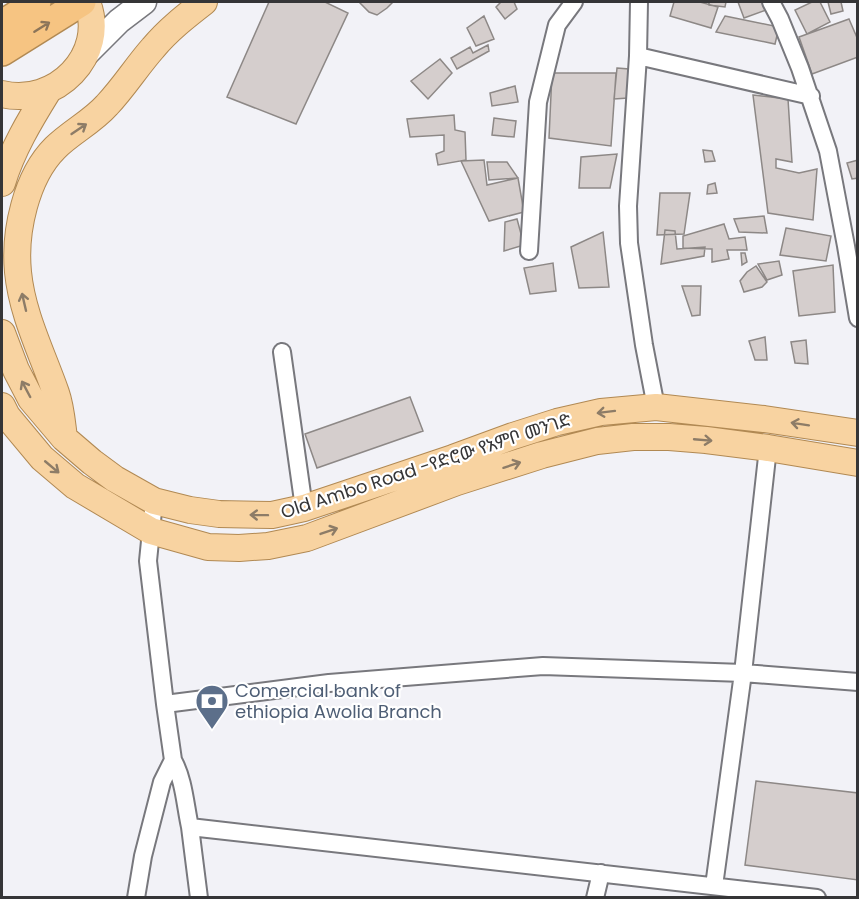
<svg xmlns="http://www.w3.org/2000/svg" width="859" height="899" viewBox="0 0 859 899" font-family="Poppins,'Noto Sans Ethiopic',sans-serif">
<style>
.building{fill:#d5cecd;stroke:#8d8886;stroke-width:1.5}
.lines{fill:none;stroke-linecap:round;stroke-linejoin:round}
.minor-casing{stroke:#78787d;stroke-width:20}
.secondary-casing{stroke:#78787d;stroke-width:27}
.primary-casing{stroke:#b18953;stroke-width:28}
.trunk-casing{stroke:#b18953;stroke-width:30}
.minor{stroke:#fff;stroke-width:16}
.secondary{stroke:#fff;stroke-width:24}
.primary{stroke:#f8d3a1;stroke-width:26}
.trunk{stroke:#f6c482;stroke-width:27}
.oneway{stroke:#8c7559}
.oneway2{stroke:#8d7c67}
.labels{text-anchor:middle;stroke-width:4.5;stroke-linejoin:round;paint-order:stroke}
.street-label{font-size:18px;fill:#353537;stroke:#fff}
.service-label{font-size:18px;fill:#4e5e75;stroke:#fff;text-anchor:start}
</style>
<rect width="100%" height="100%" fill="#f2f2f7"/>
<path class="building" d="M269,2H325L348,13L296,124L227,97Z
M359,2H393L387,8L377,15L369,12Z
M501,2H514L517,9L505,19L496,7Z
M674,2H700L718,7L711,28L670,16Z
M709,2H726L725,7L709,5Z
M738,2H763L766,10L744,18Z
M812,2H820L830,22L807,34L795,10Z
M828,2H841L843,11L831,14Z
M484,16L494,39L476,46L467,28Z
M725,16L779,27L775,44L716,32Z
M849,19L858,40V57L812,74L799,37Z
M488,45L489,51L457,69L451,58L470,47L473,53Z
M440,59L452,73L428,99L411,81Z
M617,68L629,69L628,98L614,99Z
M552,73H616L611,146L549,138Z
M515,86L518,102L492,106L490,93Z
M753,95L788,99L792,162L776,159V168L799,173L817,169L813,220L768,213Z
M454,115L455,130L465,132L466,160L438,165L436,154L444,151V135L410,137L407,119Z
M494,118L516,121L514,137L492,135Z
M703,150L712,151L715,161L705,162Z
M617,154L610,188H579L581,157Z
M484,160L487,185L518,178L524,212L489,221L461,161Z
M858,160V178L852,179L847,163Z
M487,162H507L518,178L489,180Z
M715,183L717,193L707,194L708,185Z
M660,193H690L684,234L657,235Z
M764,216L767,233L739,232L734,219Z
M517,219L524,245L504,251L505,222Z
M724,224L729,239L745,237L747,250H727L729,259L712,262V249L683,248V236Z
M786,228L831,236L826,261L780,255Z
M665,230L675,231L677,249L705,247L704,256L661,264Z
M603,232L609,287L579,288L571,247Z
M741,253H745L747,262L742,265Z
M779,261L782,275L767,280L758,264Z
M553,263L556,291L530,294L524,268Z
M833,265L835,312L799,316L793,271Z
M756,266L767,282L762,287L744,292L740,281L747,272Z
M682,286H701L700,315L692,316Z
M765,337L767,360H755L749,341Z
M806,340L808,364L795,363L791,342Z
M410,397L423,431L317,468L305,434Z
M756,781L858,793V880L745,865Z"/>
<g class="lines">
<defs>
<path id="minor" d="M639,2L638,56L628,206L629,243L644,345L656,407
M771,2L780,19L800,68L828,151L846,246L858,318
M638,56L811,96
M529,251L538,102L557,25L574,2
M282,352L304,508
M165,704L329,683L543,666L743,673L858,682
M173,760C184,780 185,804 190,827L817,898
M190,827L199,898
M714,886L743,673L768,448
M136,898L143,856L162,782L173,760L165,704L148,561L154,501
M595,898L601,873"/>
<path id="secondary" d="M84,56L119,21L144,2"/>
<path id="primary" d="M2,94C55,107 108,55 87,2
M2,183C12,150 30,120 48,91
M2,333L16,370L31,399L64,438L92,462L115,479L154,501L190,510L219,514L272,515L304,508L453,458L513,436L557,422L601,412L656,407L764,419L858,433
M2,406L7,416L42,458L75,486L151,531L208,547L239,548L268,546L307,538L457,482L542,455L597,441L633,437H669L706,440L768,448L858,463
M64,438C62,423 61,407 56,393C42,353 22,314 18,272C14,232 26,177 55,148C71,132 92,122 107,105C124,87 137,66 153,48C168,30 186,16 204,2"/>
<path id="trunk" d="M2,24L37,2
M2,52L82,2"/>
</defs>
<use href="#minor" class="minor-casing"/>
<use href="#secondary" class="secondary-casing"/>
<use href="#primary" class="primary-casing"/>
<use href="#trunk" class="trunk-casing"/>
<use href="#minor" class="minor"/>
<use href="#secondary" class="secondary"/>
<use href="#primary" class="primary"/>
<use href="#trunk" class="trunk"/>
</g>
<defs><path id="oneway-shaft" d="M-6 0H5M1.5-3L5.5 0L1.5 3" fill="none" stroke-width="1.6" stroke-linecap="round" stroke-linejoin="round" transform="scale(1.5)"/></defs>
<use class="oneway" href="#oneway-shaft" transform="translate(42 27) rotate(-32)"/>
<g class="oneway2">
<use href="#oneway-shaft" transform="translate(79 129) rotate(-34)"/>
<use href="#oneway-shaft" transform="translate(24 302) rotate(-103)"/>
<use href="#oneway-shaft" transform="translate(26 389) rotate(-118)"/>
<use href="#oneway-shaft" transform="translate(606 412) rotate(173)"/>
<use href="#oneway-shaft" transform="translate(800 424) rotate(-171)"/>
<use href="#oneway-shaft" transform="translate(703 440) rotate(5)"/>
<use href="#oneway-shaft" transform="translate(512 465) rotate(-18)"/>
<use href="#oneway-shaft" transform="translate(52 467) rotate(40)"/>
<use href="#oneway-shaft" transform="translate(259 515) rotate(-179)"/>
<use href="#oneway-shaft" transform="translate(329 531) rotate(-19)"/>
</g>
<defs>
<symbol id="bank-pin" viewBox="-11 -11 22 30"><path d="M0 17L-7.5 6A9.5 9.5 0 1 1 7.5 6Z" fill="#5c6f8a" stroke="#fff"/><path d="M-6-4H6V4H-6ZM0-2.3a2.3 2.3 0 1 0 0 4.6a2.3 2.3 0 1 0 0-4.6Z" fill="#fff"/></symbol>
</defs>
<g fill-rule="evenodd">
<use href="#bank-pin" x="193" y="682" width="38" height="52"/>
</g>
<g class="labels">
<g class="street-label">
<text transform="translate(426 466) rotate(-18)" y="6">Old Ambo Road -የድሮው የአምቦ መንገድ</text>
</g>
<g class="service-label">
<text x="235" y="697">Comercial bank of<tspan x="235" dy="21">ethiopia Awolia Branch</tspan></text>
</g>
</g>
<rect width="859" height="899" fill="none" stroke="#353537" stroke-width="6"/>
</svg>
